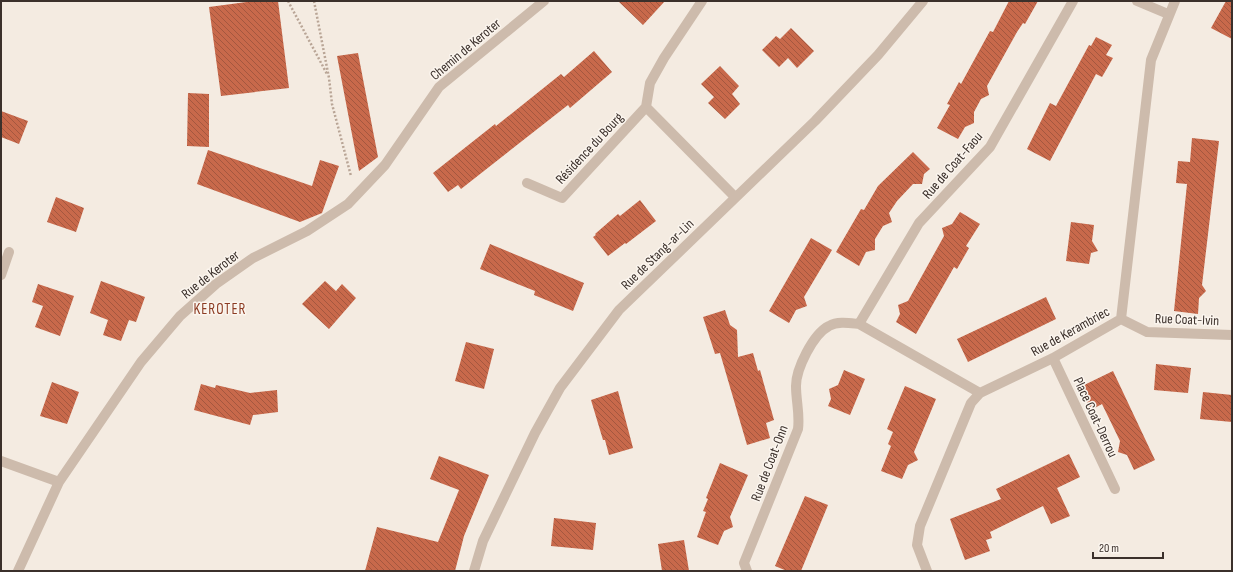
<svg xmlns="http://www.w3.org/2000/svg" width="1233" height="572" viewBox="0 0 1233 572" font-family="'Sofia Sans Condensed',sans-serif">
<style>
.building{fill:url(#building-back-hatch)}
.lines{fill:none;stroke-linecap:round;stroke-linejoin:round}
.path{stroke:#b9a596;stroke-width:2.5;stroke-dasharray:2 2;stroke-linecap:butt}
.street{stroke:#cdbbac;stroke-width:10}
.labels{text-anchor:middle;stroke-width:3;stroke-linejoin:round;paint-order:stroke}
.street-label{font-size:14px;fill:#3b302b;stroke:#fbf5ee}
.neighbourhood-label{font-size:15px;letter-spacing:1px;fill:#8c3b22;stroke:#fbf5ee}
</style>
<defs>
<pattern id="building-back-hatch" width="6" height="6" patternUnits="userSpaceOnUse"><rect width="6" height="6" fill="#c8694b"/><path d="M-1 5l2 2M0 0l6 6M5-1l2 2" fill="none" stroke="#a4573f"/></pattern>
</defs>
<rect width="100%" height="100%" fill="#f4ebe1"/>
<path class="building" d="M254,1H278L289,88L221,96L209,7Z
M618,1H665L643,25Z
M1009,1H1038L1025,24L1023,23L1017,32L987,86L989,95L981,99L974,112V123L965,127L958,139L937,128L950,105L947,104L959,82L961,84L990,31L993,32Z
M1226,1H1232V39L1211,28Z
M791,28L814,51L797,68L788,58L779,67L762,50L776,36L780,39Z
M1096,37L1112,45L1106,55L1113,58L1102,77L1096,74L1050,161L1027,149L1050,103L1056,106L1089,45L1091,46Z
M594,51L612,72L570,108L568,105L461,189L458,185L448,192L433,173L495,124L496,126L561,74L564,77Z
M358,53L378,157L359,171L337,56Z
M720,66L739,86L732,94L740,104L725,119L708,103L714,97L701,84Z
M188,93L209,94V147L187,146Z
M1,111L28,121L19,144L1,137Z
M1192,138L1219,141L1202,285L1206,291L1199,298L1198,314L1174,311L1187,184L1176,183L1178,161L1190,162Z
M208,150L312,186L320,160L339,166L322,213L300,222L197,184Z
M913,152L930,169L924,174L922,184H913L897,201L889,213L892,222L883,226L875,239V250L866,252L859,266L836,252L861,209L864,210L878,186Z
M56,197L84,208L76,232L47,222Z
M640,200L656,221L626,244L625,243L608,256L593,237L596,235L595,234L618,214L620,216Z
M960,212L980,224L966,246L969,248L957,269L954,267L916,334L896,322L900,314L898,305L908,301L944,236L942,228L952,224Z
M1071,222L1094,225L1092,241L1098,251L1091,253L1089,264L1066,261Z
M811,238L832,250L804,297L807,306L796,310L789,323L769,311Z
M490,244L584,283L573,311L534,295L535,291L480,269Z
M101,281L145,297L136,322L129,320L121,341L103,335L108,320L90,313Z
M325,281L336,291L342,284L356,298L329,329L302,304Z
M38,284L74,296L60,336L35,327L43,306L32,302Z
M1046,297L1056,319L968,362L957,339Z
M725,310L730,325L737,330L738,357L753,353L758,371L760,370L774,420L766,423L770,438L747,445L720,353L715,354L703,317Z
M466,342L494,349L484,389L455,381Z
M1156,364L1191,368L1188,393L1154,390Z
M844,370L865,379L850,415L828,406L831,399L829,389L838,385Z
M1113,371L1155,460L1134,470L1127,455L1118,452L1120,441L1102,404L1091,410L1080,387Z
M52,382L79,392L67,424L40,416Z
M201,384L215,388L216,385L250,393L277,390L278,412L253,415L250,425L194,410Z
M905,386L936,399L914,452L918,460L908,465L902,479L881,471L891,446L888,444L893,432L887,429Z
M618,391L633,448L609,455L605,440H603L591,400Z
M1203,392L1232,395V422L1200,419Z
M1069,454L1080,477L1057,488L1070,516L1051,524L1043,506L990,532L992,538L986,540L990,551L965,560L950,519L1001,499L996,489Z
M439,456L489,475L464,536L455,571H365L377,527L438,542L459,490L430,479Z
M720,463L748,475L730,517L733,527L724,531L718,545L697,537L706,512L703,511L708,499L706,498Z
M805,496L828,505L801,571H787L775,566Z
M554,518L596,523L593,550L551,546Z
M684,540L689,571H662L658,544Z"/>
<g class="lines">
<path class="path" d="M288,1L327,74
M314,1L329,78L332,104L351,176"/>
<path class="street" d="M1137,1L1168,14
M646,107L735,197
M527,183L562,198L646,107L650,83L664,58L702,1
M1,275L9,252
M1121,319L1151,60L1175,1
M1121,319L1147,332L1232,335
M859,324L919,223L990,147L1073,1
M1053,358L1115,489
M1,461L59,482
M18,571L59,482L141,362L180,316L216,284L253,258L307,231L348,204L385,165L439,87L544,1
M474,571L483,541L535,433L560,388L619,310L815,121L878,55L923,1
M747,571L744,563L798,429C800,414 796,401 796,386C796,369 813,334 829,326C838,321 849,323 859,324L980,393
M927,571L917,545L920,526L971,403L980,393L1053,358L1121,319"/>
</g>
<g class="labels">
<g class="street-label">
<text transform="translate(465 49) rotate(-40)" y="5">Chemin de Keroter</text>
<text transform="translate(589 148) rotate(-47)" y="5">Résidence du Bourg</text>
<text transform="translate(952 165) rotate(-49)" y="5">Rue de Coat-Faou</text>
<text transform="translate(657 254) rotate(-44)" y="5">Rue de Stang-ar-Lin</text>
<text transform="translate(210 274) rotate(-38)" y="5">Rue de Keroter</text>
<text transform="translate(1187 319) rotate(2)" y="5">Rue Coat-Ivin</text>
<text transform="translate(1070 331) rotate(-29)" y="5">Rue de Kerambriec</text>
<text transform="translate(1096 417) rotate(65)" y="5">Place Coat-Derrou</text>
<text transform="translate(769 463) rotate(-69)" y="5">Rue de Coat-Onn</text>
</g>
<g class="neighbourhood-label">
<text x="220" y="314">KEROTER</text>
</g>
</g>
<rect width="1233" height="572" fill="none" stroke="#3b302b" stroke-width="4"/>
<path d="M1093 552v6h70v-6" fill="none" stroke="#3b302b" stroke-width="2"/>
<text x="1099" y="552" font-size="12" fill="#3b302b" stroke="#fbf5ee" stroke-width="3" paint-order="stroke">20 m</text>
</svg>
